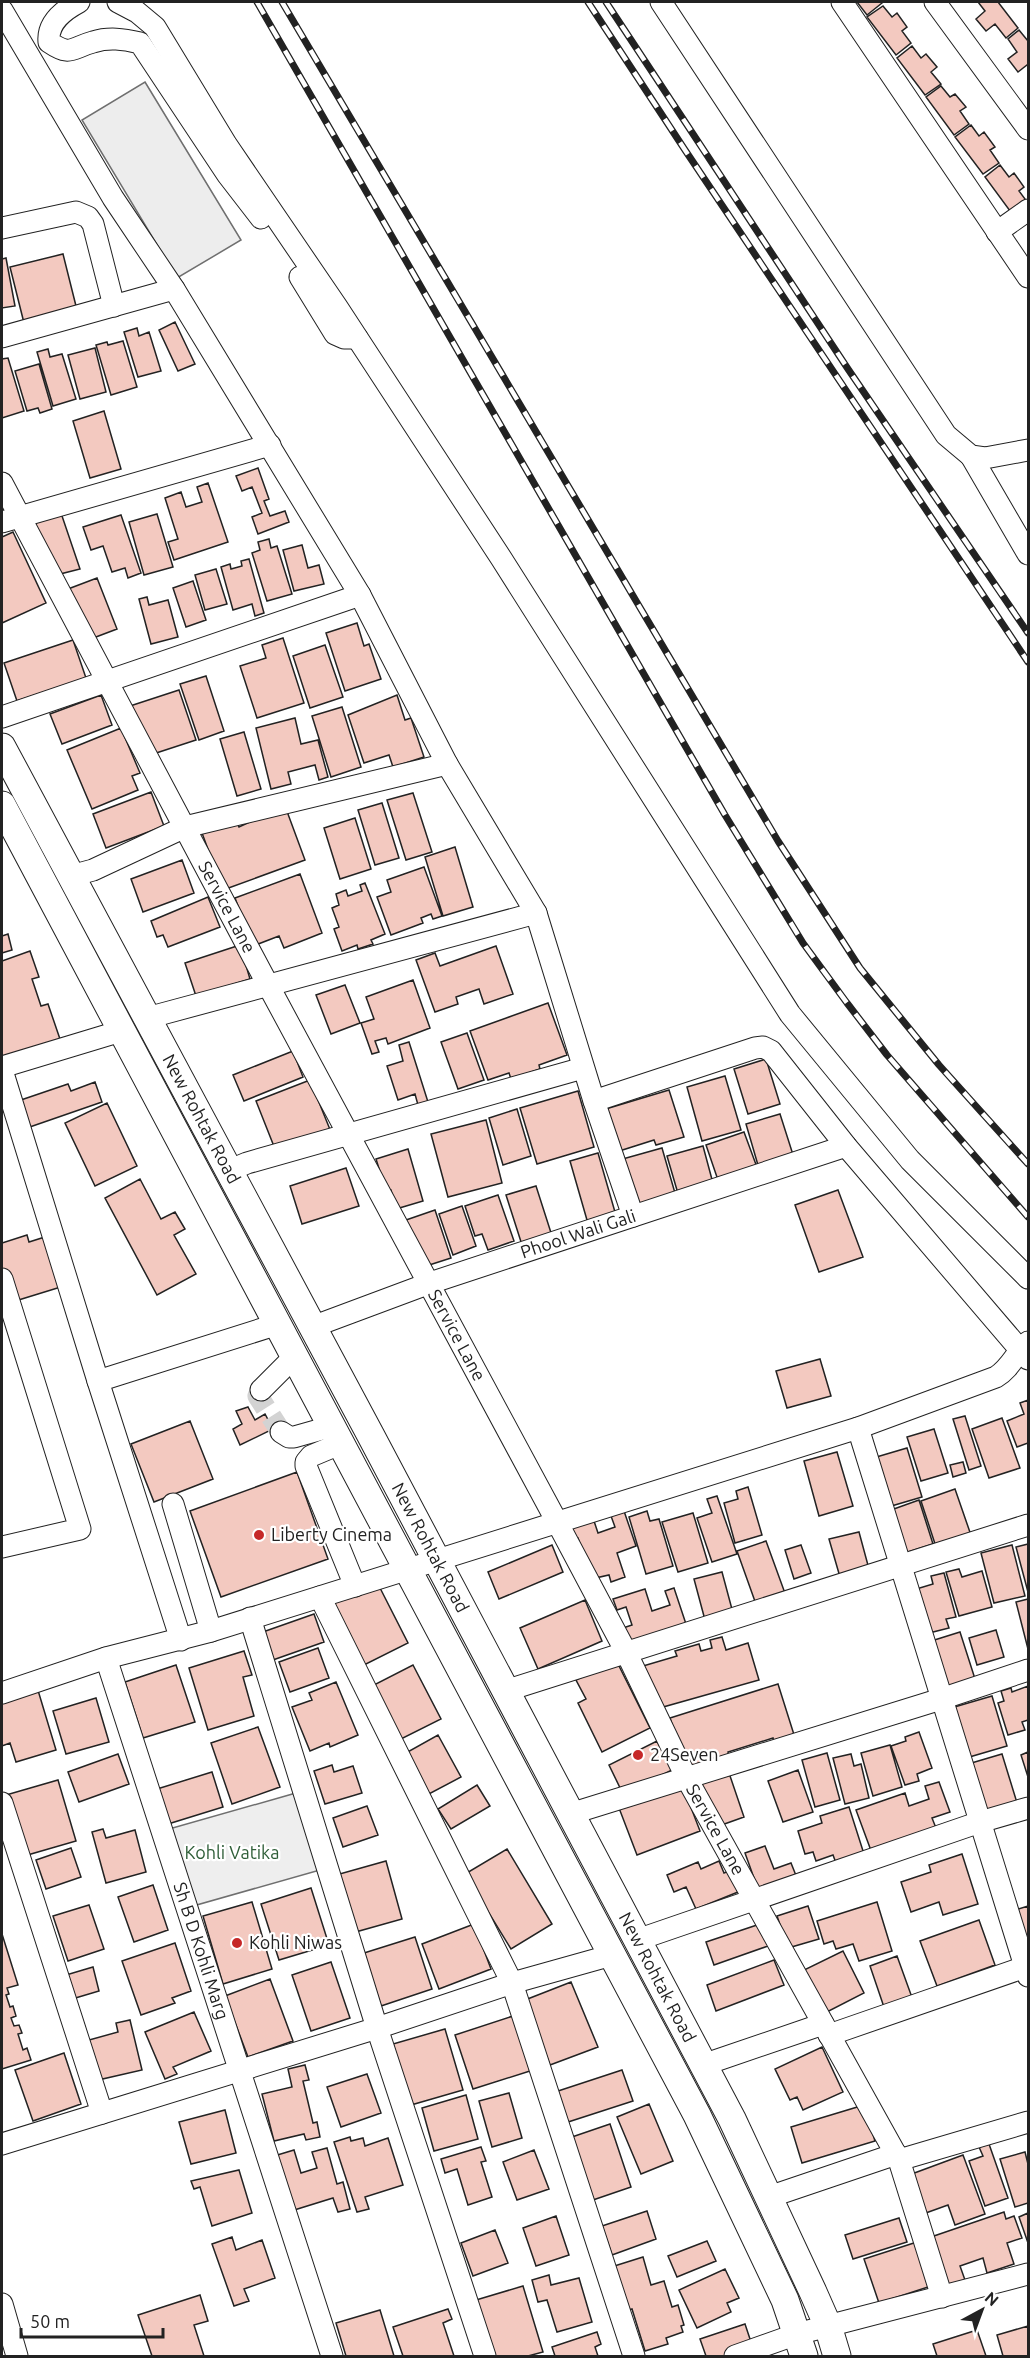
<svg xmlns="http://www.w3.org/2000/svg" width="1030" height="2358" viewBox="0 0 1030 2358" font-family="Ubuntu,sans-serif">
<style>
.green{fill:#eee;stroke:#6f6f6f;stroke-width:1.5}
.parking{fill:#ededed;stroke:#6f6f6f;stroke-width:1.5}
.building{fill:#f3c9c0;stroke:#222;stroke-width:1.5}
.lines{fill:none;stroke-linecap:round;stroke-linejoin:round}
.minor-tunnel{stroke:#d3d3d3;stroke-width:21;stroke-dasharray:21 10;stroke-linecap:butt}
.minor-casing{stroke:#222;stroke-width:23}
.major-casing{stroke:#222;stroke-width:29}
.minor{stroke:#fff;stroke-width:21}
.major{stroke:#fff;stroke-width:27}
.rail-casing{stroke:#222;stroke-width:7}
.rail{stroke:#fff;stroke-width:4.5;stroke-dasharray:14;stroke-linecap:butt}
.poi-dot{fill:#c62828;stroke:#fff;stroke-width:2}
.labels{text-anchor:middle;stroke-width:4.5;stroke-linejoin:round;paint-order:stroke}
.street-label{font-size:18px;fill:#222;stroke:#fff}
.poi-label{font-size:18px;fill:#222;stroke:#fff;text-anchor:start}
.park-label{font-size:18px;fill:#2f5e38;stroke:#fff}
</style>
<rect width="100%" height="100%" fill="#fff"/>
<path class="green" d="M296,1793L320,1870L193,1906L169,1829Z"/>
<path class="parking" d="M145,82L241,240L177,278L82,120Z"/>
<path class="building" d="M857,2H881L882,3L867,15Z
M978,2H998L1018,28L1006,38L995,24L986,31L976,19L985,11Z
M883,6L892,17L897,13L907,27L902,31L911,43L896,55L867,17Z
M1019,30L1028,41V66L1027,65L1018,72L1008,59L1017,52L1008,39Z
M912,46L921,58L926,54L937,67L931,72L941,84L925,95L897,58Z
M941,86L950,97L955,94L966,107L960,111L969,124L954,135L926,97Z
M971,125L979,136L984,132L995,147L990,150L999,163L983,174L955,137Z
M1000,165L1009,177L1014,173L1024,187L1019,191L1028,203L1013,215L985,177Z
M63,254L77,310L24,323L10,267Z
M6,258L15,306L2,308V259Z
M175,322L195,364L178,371L159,330Z
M137,328L139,336L149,332L161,371L138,377L124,332Z
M123,341L137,387L111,395L96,345L107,342L108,345Z
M95,348L106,392L80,399L68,355Z
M48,349L50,357L62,354L76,399L53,406L37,352Z
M8,358L24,411L2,418V359Z
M39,364L52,409L40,413L38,408L27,411L15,371Z
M104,411L121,469L90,478L73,421Z
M258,468L269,499L264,501L270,516L285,511L289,522L258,534L252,517L262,513L252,487L242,491L236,476Z
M208,483L228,542L174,560L168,542L178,539L165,498L181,492L186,507L202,502L197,487Z
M61,513L80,569L56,575L33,524Z
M157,514L173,567L144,575L129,522Z
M121,515L141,573L128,578L125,568L112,572L103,546L91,550L83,527Z
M13,532L46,603L2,623V537Z
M269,539L271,548L277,546L292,594L267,601L252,553L260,550L258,542Z
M302,545L308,568L319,565L324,584L294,591L283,550Z
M249,559L264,613L255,616L252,604L233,610L221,567L230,564L231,569L242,566L241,561Z
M216,569L227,604L205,610L195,575Z
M97,578L117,629L88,640L68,589Z
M193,581L206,620L186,627L173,588Z
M147,597L149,605L168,600L178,637L151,644L139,599Z
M357,623L364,646L369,644L381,679L345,691L326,633Z
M283,638L304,703L257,718L240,666L266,658L262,645Z
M73,640L86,678L17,701L4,663Z
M325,645L343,697L310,708L293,656Z
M206,676L224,731L199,740L180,684Z
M179,690L196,740L147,756L130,706Z
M101,695L112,725L62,744L50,714Z
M397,695L405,720L411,718L424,757L393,767L389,755L364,763L348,715Z
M342,707L361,767L331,777L312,716Z
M295,718L301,744L318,740L328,777L319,780L315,765L288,772L291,784L271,789L256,728Z
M121,728L140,773L132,776L138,790L92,809L67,750Z
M244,732L261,789L237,796L220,739Z
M151,792L164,826L106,848L93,814Z
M413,793L432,852L406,860L387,800Z
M382,803L399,858L375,865L358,810Z
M285,806L305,860L223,890L202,833L236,820L239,827Z
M355,818L371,869L340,879L324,828Z
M455,847L473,907L443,916L425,857Z
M182,860L194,893L143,912L131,879Z
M424,867L442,916L433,919L431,914L421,918L423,923L391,935L377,897L391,892L387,880Z
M300,874L322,933L284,948L279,936L253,946L235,898Z
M365,883L385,934L371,940L373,944L358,949L357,945L342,951L334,929L339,927L332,908L339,905L336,894L346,890L348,896L362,891L360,885Z
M208,897L220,927L168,947L163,935L157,937L151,921Z
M8,934L12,950L2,953V936Z
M240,945L250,979L196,996L185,963Z
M496,946L513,994L484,1004L479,989L456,997L458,1004L435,1012L416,960L435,953L440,966Z
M30,951L39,977L32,979L41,1006L48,1004L61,1042L2,1059V961Z
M413,980L430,1028L388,1044L386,1038L375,1041L379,1052L372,1054L361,1023L374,1019L366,997Z
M345,985L360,1023L331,1034L316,995Z
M548,1003L567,1055L539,1065L540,1069L511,1079L509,1073L488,1080L470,1031Z
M467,1033L484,1080L458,1089L441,1042Z
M409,1042L428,1102L418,1105L415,1094L398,1100L387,1066L403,1061L399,1045Z
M293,1051L303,1077L244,1101L233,1075Z
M766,1059L780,1104L748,1114L734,1069Z
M725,1076L741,1130L702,1141L687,1087Z
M310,1080L333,1137L277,1154L256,1101Z
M95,1082L102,1102L24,1129L15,1102L68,1084L71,1091Z
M669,1090L684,1137L656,1145L654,1140L613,1153L599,1111Z
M578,1091L594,1147L537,1164L520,1108Z
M107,1103L137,1166L95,1186L65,1123Z
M517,1109L531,1156L503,1165L489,1118Z
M780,1114L795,1161L760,1172L746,1124Z
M486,1120L502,1183L448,1197L431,1134Z
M744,1132L758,1170L719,1183L706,1145Z
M703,1146L714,1187L679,1197L667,1156Z
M662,1148L677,1200L634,1212L619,1160Z
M408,1149L423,1201L396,1209L391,1190L386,1191L376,1159Z
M598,1153L617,1219L589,1227L570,1161Z
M346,1168L359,1206L302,1224L290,1186Z
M140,1179L161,1219L175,1212L185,1229L174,1235L196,1274L157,1295L105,1198Z
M536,1186L553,1239L523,1248L506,1195Z
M838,1190L863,1257L819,1272L795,1205Z
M498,1195L514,1241L488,1250L482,1234L475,1236L465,1206Z
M462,1206L476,1246L453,1255L439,1214Z
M435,1210L451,1258L423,1267L406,1220Z
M27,1235L29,1242L48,1236L64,1286L12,1302L2,1267V1243Z
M820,1359L831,1396L787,1408L776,1371Z
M1028,1400V1443L1017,1447L1007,1421L1024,1414L1020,1403Z
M248,1407L255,1420L265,1414L273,1429L240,1445L233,1429L242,1424L236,1411Z
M965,1416L981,1466L969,1470L953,1419Z
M1002,1418L1020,1468L989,1478L972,1429Z
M190,1421L213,1479L154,1502L131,1444Z
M934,1429L948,1473L921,1481L907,1437Z
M907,1448L922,1497L888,1507L873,1458Z
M837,1452L853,1506L819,1516L804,1461Z
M963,1462L966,1473L953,1477L950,1465Z
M297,1472L328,1559L221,1597L190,1511Z
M748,1487L762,1535L735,1543L724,1503L738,1499L736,1491Z
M955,1489L973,1541L938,1553L921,1501Z
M717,1496L737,1554L712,1562L697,1518L712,1513L707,1499Z
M919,1500L933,1544L905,1553L891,1510Z
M624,1511L636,1546L617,1553L625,1577L611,1582L609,1575L591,1579L578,1538L573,1539L569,1526L593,1518L598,1533L615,1527L611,1516Z
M647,1511L650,1521L659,1519L673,1566L646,1574L629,1517Z
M693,1513L708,1563L678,1572L662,1522Z
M859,1532L869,1569L840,1577L829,1539Z
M766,1541L786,1596L757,1607L737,1551Z
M1028,1544V1592L1016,1547Z
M552,1545L563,1572L499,1599L488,1572Z
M801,1545L811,1573L794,1579L785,1550Z
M1012,1545L1025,1596L994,1603L981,1553Z
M959,1569L962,1577L982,1571L992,1607L959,1616L946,1572Z
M722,1572L733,1613L705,1620L694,1579Z
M944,1573L956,1617L946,1619L949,1628L925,1634L913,1590L933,1584L931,1576Z
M378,1584L408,1643L360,1667L324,1601Z
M674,1588L687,1627L629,1645L623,1628L632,1625L626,1607L617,1610L613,1599L645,1589L652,1611L670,1605L665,1591Z
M1028,1599V1649L1016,1602Z
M585,1600L602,1641L538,1669L520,1628Z
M314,1614L324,1642L270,1661L260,1633Z
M996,1630L1004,1657L977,1665L969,1638Z
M960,1632L976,1682L944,1692L928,1642Z
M722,1637L726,1650L748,1643L759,1680L656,1709L643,1666L677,1656L675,1651L699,1644L701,1651L712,1648L710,1640Z
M318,1648L329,1678L290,1692L279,1662Z
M244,1651L252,1675L243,1677L254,1716L208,1730L189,1668Z
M616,1660L650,1728L602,1752L578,1703L586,1699L576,1680Z
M176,1665L195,1722L143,1738L125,1682Z
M413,1665L441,1719L395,1742L368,1688Z
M336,1682L358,1735L330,1747L329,1743L310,1751L292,1707L312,1700L309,1693Z
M778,1684L796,1741L775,1747L773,1738L728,1752L730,1761L686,1768L670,1718Z
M1028,1686V1720L1022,1722L1025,1730L1008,1735L998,1703L1004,1701L1001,1691L1011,1688L1012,1692Z
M37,1687L56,1750L16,1762L10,1743L2,1746V1697Z
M992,1696L1007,1746L966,1758L951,1708Z
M96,1698L109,1742L66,1754L53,1711Z
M258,1727L280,1787L232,1804L211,1743Z
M919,1732L932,1768L917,1774L919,1781L905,1785L891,1746L906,1741L905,1737Z
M438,1735L461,1777L427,1795L404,1754Z
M657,1741L672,1770L623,1794L609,1765Z
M890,1745L902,1787L873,1796L861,1753Z
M1028,1752V1777L1021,1755Z
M827,1753L840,1800L815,1807L802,1760Z
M118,1754L129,1784L79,1802L68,1772Z
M851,1754L854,1766L861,1764L869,1798L845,1804L833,1758Z
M1002,1754L1018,1806L984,1816L968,1764Z
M332,1765L334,1772L353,1766L362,1793L325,1804L314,1771Z
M728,1770L744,1817L716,1827L699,1780Z
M798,1770L813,1812L783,1822L768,1781Z
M212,1772L223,1807L168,1824L157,1789Z
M58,1780L76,1841L24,1856L6,1795Z
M939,1782L950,1812L932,1818L938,1833L873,1856L856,1810L905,1793L909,1806L929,1799L925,1786Z
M682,1784L700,1831L637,1855L619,1808Z
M477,1785L490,1806L451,1829L438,1809Z
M367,1806L378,1835L343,1847L333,1818Z
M849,1807L864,1854L836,1863L833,1855L816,1861L813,1852L805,1854L798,1831L822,1823L820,1816Z
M103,1829L106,1838L135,1830L146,1872L106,1883L92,1832Z
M765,1846L774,1869L791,1863L797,1878L759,1892L745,1853Z
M71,1848L81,1877L46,1889L36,1860Z
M507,1849L552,1924L511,1949L465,1874Z
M962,1854L978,1904L943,1915L939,1902L911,1912L901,1882L931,1872L929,1865Z
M386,1861L402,1919L352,1933L336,1875Z
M719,1861L724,1873L729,1871L738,1892L696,1909L686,1887L674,1892L667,1875L698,1862L701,1869Z
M153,1885L168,1930L134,1942L118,1897Z
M311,1888L329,1945L279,1960L261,1904Z
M252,1902L272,1969L223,1984L203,1916Z
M877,1902L892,1951L859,1961L853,1944L836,1949L833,1941L824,1944L817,1921Z
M89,1905L104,1949L68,1961L53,1916Z
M808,1906L819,1939L788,1948L777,1916Z
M1028,1906V1953L1012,1911Z
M979,1920L995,1965L937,1986L920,1941Z
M474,1924L491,1969L439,1989L422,1944Z
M760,1924L768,1946L714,1965L706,1942Z
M2,1934L18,1985L7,1988L9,1994L6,1995L10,2007L13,2006L16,2016L11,2018L14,2026L19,2025L22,2033L18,2034L23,2050L27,2048L31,2060L2,2069Z
M415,1937L432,1989L381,2006L364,1953Z
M175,1943L191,1991L172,1998L175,2003L141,2015L122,1961Z
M843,1951L864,1993L823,2014L802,1971Z
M897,1956L914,2003L886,2013L870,1966Z
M774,1960L784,1985L716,2011L707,1985Z
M331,1962L350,2018L311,2031L292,1975Z
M93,1967L99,1991L72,1999L66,1975Z
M270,1979L293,2041L248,2057L225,1996Z
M571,1982L598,2047L550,2065L525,2000Z
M194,2012L211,2051L173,2067L177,2074L165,2079L145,2032Z
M513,2016L530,2071L473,2089L455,2035Z
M130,2020L142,2070L98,2080L89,2040L118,2032L116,2023Z
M445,2029L463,2090L411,2105L393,2044Z
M822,2047L843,2092L803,2110L797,2097L790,2100L775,2069Z
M64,2053L81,2104L33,2121L15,2070Z
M305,2065L309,2080L303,2081L313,2123L317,2122L320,2137L306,2140L304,2134L274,2141L262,2094L292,2087L288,2069Z
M622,2070L633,2101L565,2123L555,2092Z
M367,2074L381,2113L341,2127L327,2087Z
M509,2093L522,2138L492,2147L479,2101Z
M466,2095L478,2139L434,2151L422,2108Z
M649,2104L673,2161L641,2174L617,2117Z
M864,2105L875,2141L802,2163L791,2127Z
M225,2110L236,2153L191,2164L179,2122Z
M610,2124L631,2187L590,2201L569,2138Z
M350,2137L351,2141L363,2138L365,2146L388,2138L403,2185L365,2197L369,2209L357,2212L334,2142Z
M989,2144L1008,2198L985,2206L969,2161L983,2156L979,2147Z
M481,2147L486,2161L481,2162L492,2197L468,2205L457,2169L445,2173L441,2159Z
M327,2148L337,2184L343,2182L350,2209L338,2212L333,2198L291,2211L274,2156L294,2150L301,2173L317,2168L312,2152Z
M534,2150L549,2189L517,2200L503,2162Z
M1025,2152L1028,2164V2203L1015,2207L1000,2159Z
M963,2155L985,2214L955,2225L948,2205L923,2214L909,2175Z
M239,2170L252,2213L212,2226L200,2187L194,2189L191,2181Z
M647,2211L656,2239L612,2255L602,2226Z
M1004,2212L1006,2219L1014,2216L1022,2238L1007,2243L1014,2264L987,2273L983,2258L960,2266L965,2280L946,2287L928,2238Z
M1028,2213V2243L1019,2217Z
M556,2216L569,2255L536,2266L523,2228Z
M899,2218L907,2242L853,2259L845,2235Z
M495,2230L508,2263L473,2276L461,2243Z
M232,2237L236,2250L262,2240L275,2278L244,2289L249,2301L234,2306L212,2244Z
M707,2241L716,2261L677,2277L668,2256Z
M917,2242L931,2286L879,2303L864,2259Z
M643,2257L651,2285L664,2281L672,2307L678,2305L684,2325L681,2326L683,2332L666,2338L668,2344L645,2351L632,2309L622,2312L608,2268Z
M725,2269L739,2298L727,2303L731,2312L697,2328L679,2290Z
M549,2275L551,2285L579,2278L592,2322L557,2332L547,2300L538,2302L532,2280Z
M523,2286L543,2352L528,2356H493L476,2300Z
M200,2295L208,2321L194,2325L204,2356H152L138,2315Z
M448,2309L452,2319L443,2323L454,2356H403L393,2327Z
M380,2310L394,2356H346L336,2323Z
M745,2324L753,2348L729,2356H706L700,2339Z
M1028,2326V2356H1003L997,2335Z
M977,2330L986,2356H937L933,2344Z
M597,2332L601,2344L595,2347L598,2356H555L552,2347Z"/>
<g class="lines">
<path class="minor-tunnel" d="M261,1390L258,1396L281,1432"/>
<defs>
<g id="minor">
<path d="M79,2C64,10 47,22 49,42C71,57 71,48 93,42C109,37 123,39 140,43L227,174L261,218"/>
<path d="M118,2L137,12L155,27L226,144L337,307L501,558L790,1014L910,1160L1028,1278"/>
<path d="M661,2L946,435L971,456L985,458L1028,450"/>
<path d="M842,2L1028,277"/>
<path d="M935,2L1028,129"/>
<path d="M2,10L113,198L174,289L360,595L447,764L536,913L594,1101L755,1048L763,1047L771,1051L846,1146L1028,1359"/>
<path d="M2,228L76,212L88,217L93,224L114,306"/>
<path d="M997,232L1028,210"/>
<path d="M300,277L335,334L344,338H357"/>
<path d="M2,337L174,289"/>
<path d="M971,456L1028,554"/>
<path id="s1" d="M2,483L268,985L557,1522L626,1652L687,1779L899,2160L942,2297"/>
<path d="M2,522L270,445"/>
<path d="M2,717L360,595"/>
<path d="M71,876L93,870L185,827L447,764"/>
<path d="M147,1018L536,913"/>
<path d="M2,1067L121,1031"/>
<path d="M2,1070L98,1381L181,1640"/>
<path d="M594,1101L633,1216"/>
<path d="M228,1171L247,1163L583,1068"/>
<path d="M2,1279L80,1529L2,1547"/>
<path id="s2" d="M312,1327L430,1283L846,1146"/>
<path d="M98,1381L278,1324"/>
<path d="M261,1390L295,1356"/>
<path d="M858,1428L1028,1976"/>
<path d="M281,1432L289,1437H294L333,1426"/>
<path d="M342,1443L311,1456L306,1462V1466L355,1586"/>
<path d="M173,1504L211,1631"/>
<path d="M320,1597L512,1983L634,2356"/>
<path d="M250,1618L377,2028L485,2356"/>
<path id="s3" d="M106,1658L332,2356"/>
<path d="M505,1691L1028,1525"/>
<path d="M2,1693L106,1658L211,1631L858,1428L996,1377C1011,1368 1016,1352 1028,1342"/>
<path d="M2,1803L102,2113"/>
<path d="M570,1814L941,1699L1028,1670"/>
<path d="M637,1940L980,1822L1028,1808"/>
<path d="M829,2035L1028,1966"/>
<path d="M703,2065L823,2024"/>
<path d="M2,2144L377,2028L512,1983L612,1955"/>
<path d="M899,2160L1028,2122"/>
<path d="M769,2197L896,2154"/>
<path d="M2,2304L17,2356"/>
<path d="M735,2356L797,2334L1028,2274"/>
</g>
<g id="major">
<path id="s4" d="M2,747L370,1434L732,2119L813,2292L828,2326L837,2356"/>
<path d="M2,805L697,2115L785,2300L804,2356"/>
</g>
</defs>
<use href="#minor" class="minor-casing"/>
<use href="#major" class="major-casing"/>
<use href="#minor" class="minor"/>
<use href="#major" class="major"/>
<defs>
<path id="rail" d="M257,2L725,815L803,943L847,1003L887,1055L1028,1217
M282,2L778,841L860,968L939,1065L1028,1164
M588,2L685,150L1028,662
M606,2L848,369L1028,633"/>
</defs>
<use href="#rail" class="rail-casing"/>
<use href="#rail" class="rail"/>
</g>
<g class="poi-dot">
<circle cx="259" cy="1535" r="6"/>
<circle cx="638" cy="1755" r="6"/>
<circle cx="237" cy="1943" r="6"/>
</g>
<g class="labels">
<g class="street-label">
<text dy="6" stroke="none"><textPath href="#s1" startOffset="480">Service Lane</textPath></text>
<text dy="6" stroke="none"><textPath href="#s4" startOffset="422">New Rohtak Road</textPath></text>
<text dy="6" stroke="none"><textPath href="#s2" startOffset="282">Phool Wali Gali</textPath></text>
<text dy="6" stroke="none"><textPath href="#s1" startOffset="966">Service Lane</textPath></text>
<text dy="6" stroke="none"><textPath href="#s4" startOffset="908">New Rohtak Road</textPath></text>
<text dy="6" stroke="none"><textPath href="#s1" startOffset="1524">Service Lane</textPath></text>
<text dy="6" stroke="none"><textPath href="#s3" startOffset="308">Sh B D Kohli Marg</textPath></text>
<text dy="6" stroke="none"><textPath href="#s4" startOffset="1394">New Rohtak Road</textPath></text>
</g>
<g class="poi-label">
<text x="271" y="1541">Liberty Cinema</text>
<text x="650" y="1761">24Seven</text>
<text x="249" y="1949">Kohli Niwas</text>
</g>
<g class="park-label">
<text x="232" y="1859">Kohli Vatika</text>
</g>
</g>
<rect width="1030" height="2358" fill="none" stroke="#222222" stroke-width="6"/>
<g transform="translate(982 2310) rotate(41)" stroke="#ffffff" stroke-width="4.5" paint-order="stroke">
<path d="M0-4.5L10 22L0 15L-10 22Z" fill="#222222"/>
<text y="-9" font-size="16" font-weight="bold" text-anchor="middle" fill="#222222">N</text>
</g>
<path d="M21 2328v9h142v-9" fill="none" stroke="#222222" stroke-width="3"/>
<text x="30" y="2328" font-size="18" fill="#222222" stroke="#ffffff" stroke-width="4.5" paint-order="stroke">50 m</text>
</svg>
